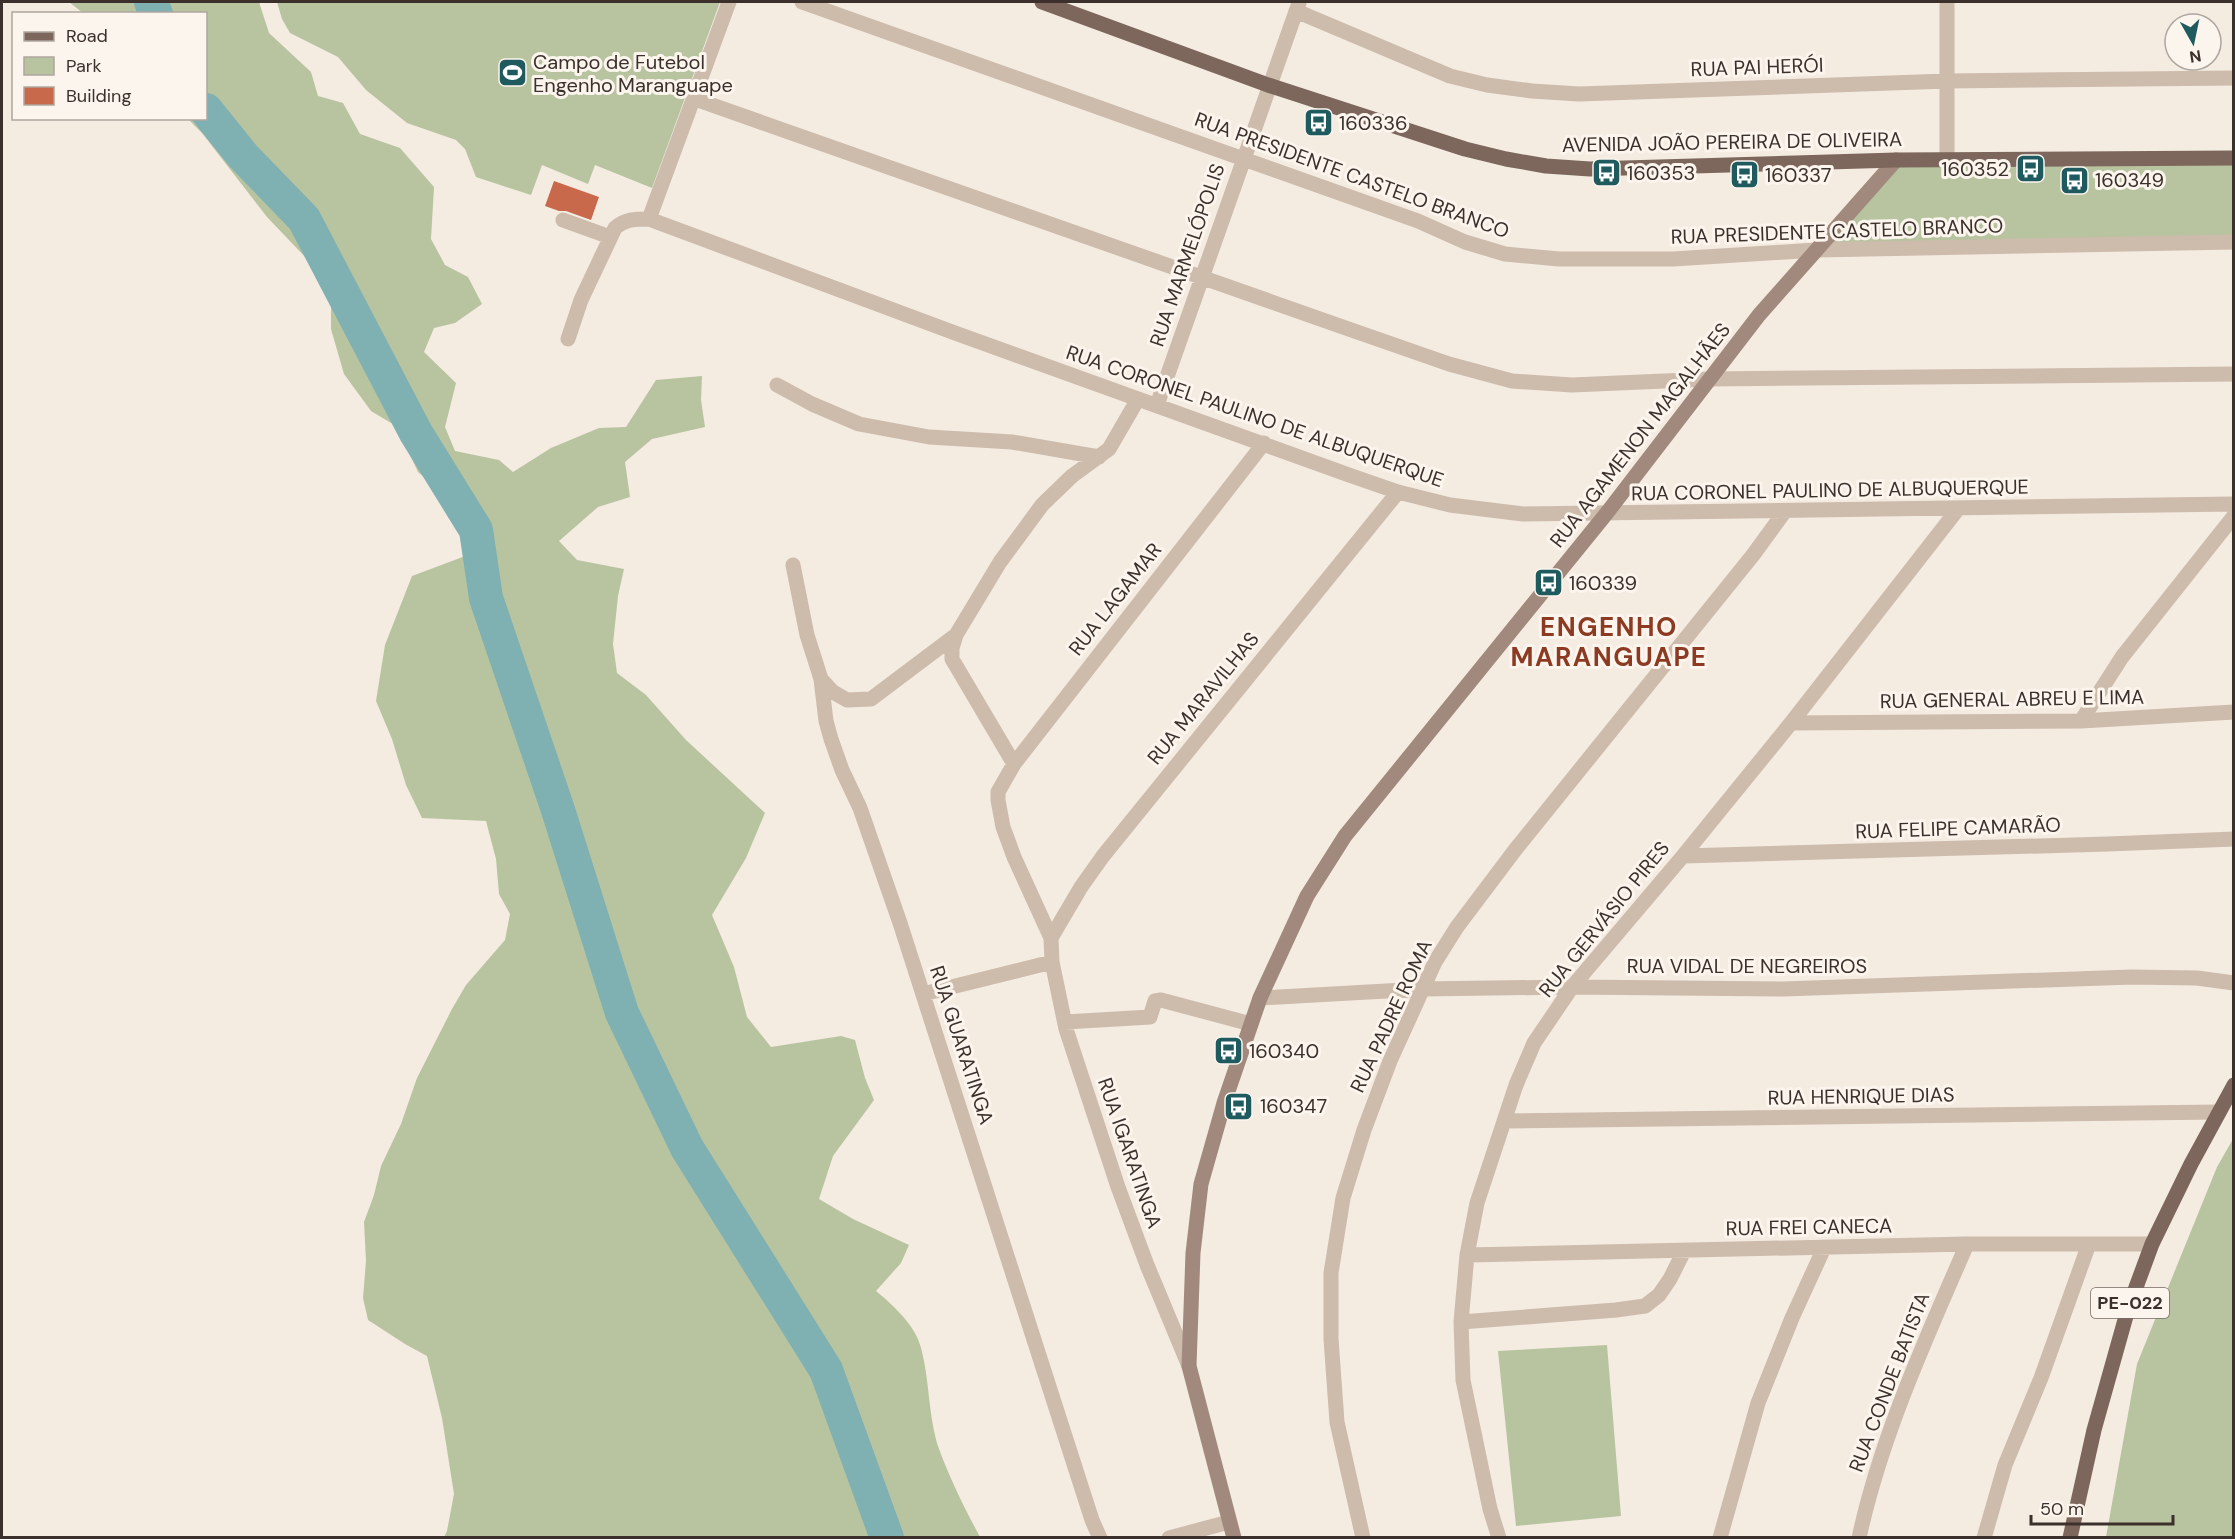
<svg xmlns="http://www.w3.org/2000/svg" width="2235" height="1539" viewBox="0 0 2235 1539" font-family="'DM Sans',sans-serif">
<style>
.green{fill:#b8c4a0}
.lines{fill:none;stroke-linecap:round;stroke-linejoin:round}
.river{stroke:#7fb0b2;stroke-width:34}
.building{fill:#c8694b}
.street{stroke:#cdbbac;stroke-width:15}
.secondary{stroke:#a18a7d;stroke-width:15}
.primary{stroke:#7d675c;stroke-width:15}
.labels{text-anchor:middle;stroke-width:6;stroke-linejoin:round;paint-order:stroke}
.shield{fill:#fbf5ee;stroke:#756b66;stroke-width:1.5}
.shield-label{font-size:18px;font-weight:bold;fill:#3b302b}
.poi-label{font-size:20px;fill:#3b302b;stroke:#fbf5ee;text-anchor:start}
.street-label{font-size:20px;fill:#3b302b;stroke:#fbf5ee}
.district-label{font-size:26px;font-weight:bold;letter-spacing:1.5px;fill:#8c3b22;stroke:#fbf5ee}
</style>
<rect width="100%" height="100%" fill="#f4ebe1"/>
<path class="green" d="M69,2H259L269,33L311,72L318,96L343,103L360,134L400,148L434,187L431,239L445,265L468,277L482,304L455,323L434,328L424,352L456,383L445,427L455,451L499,460L513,472L551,448L599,428L626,427L656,380L702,376L701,400L705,427L652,439L625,462L630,497L598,507L559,541L577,560L624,569L618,596L613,644L617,673L646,695L686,740L765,813L746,858L712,915L734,967L747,1017L771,1047L841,1036L855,1040L865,1078L874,1100L833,1156L819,1199L853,1219L909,1245L901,1263L876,1291C893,1305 916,1326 921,1348C930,1381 928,1417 939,1449C950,1479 965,1509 980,1537H444L447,1531L454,1494L442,1418L427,1356L405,1344L368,1320L363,1298L366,1261L364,1222L374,1195L381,1166L401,1124L417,1078L452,1009L466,985L505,940L510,914L499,894L496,859L486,821L422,818L406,785L392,739L376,701L385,645L412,576L468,555L448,498L418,472L396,426L371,411L344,374L331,329V290L308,260L267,217L202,133L188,119L206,118V14L83,13Z
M277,2H720L652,188L595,165L588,184L542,165L531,195L476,177L465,149L456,140L407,123L366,90L338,57L290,33L282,19Z
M2233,158V241L1828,245L1896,160Z
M2233,1139V1537H2106L2137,1364L2217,1167Z
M1607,1345L1621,1516L1516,1526L1498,1351Z"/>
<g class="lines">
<path class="river" d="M151,2L156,14
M206,110L243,156L304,219L416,433L476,530L486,598L558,810L622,1013L687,1148L826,1370L887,1538"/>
</g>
<path class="building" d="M554,181L599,197L591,220L566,211H559L545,206Z"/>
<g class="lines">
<path class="street" d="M802,2L1418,221L1465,242L1505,254L1559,259H1673L1816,250L2234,242
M1296,11L1450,76L1487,85L1532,91L1579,94L1947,81L2234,78
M695,99L1340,326L1449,364L1512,381L1572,385L1711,379L2234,374
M1947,160V2
M649,219L729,2
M563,220L610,237
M568,339L581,300L615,228C625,219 635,219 649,219L955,333L1349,475L1398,492L1450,505L1523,514L2234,504
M777,385L812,404L859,424L929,437L1012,442L1099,457
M1157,405L1299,3
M793,565L807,635L821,679L826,721L831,739L842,770L860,808L900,923L1092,1520L1100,1538
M821,679L833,692L847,700L871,699L956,635
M2081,721L2122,657L2234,516
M1791,723L2081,721L2234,712
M1014,764L952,659V648L956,635L1000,562L1042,505L1072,476L1109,449L1138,399
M1683,856L2108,844L2234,839
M1051,938L1081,887L1103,856L1398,492
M923,994L1052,962
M1260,998L1422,989L1572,987L1783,989L2132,977L2197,978L2234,983
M1065,1022L1150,1017L1155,1001L1161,1000L1251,1024
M1504,1121L2219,1112
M1467,1255L1967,1244H2152
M1461,1322L1616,1310L1645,1306L1659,1295L1670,1279L1684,1251
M1189,1366L1147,1265L1118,1187L1066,1029L1052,962L1051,938L1014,857L1003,827L998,800V792L1014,764L1264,443
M1169,1538L1229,1522
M1363,1538L1337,1422L1331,1339V1273L1343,1198L1364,1130L1390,1061L1435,962L1457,927L1515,850L1753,555L1785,511
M1499,1538L1490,1509L1463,1380L1461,1322L1467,1255L1477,1203L1516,1085L1534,1043L1572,987L1683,856L1791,723L1958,509
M1720,1538L1758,1403L1792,1318L1824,1248
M1859,1538C1881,1436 1926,1339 1967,1244
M1984,1538L2005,1465L2041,1378L2089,1244"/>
<path class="secondary" d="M1234,1538L1189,1366L1193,1253L1201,1184L1224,1103L1260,998L1307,896L1345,836L1606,514L1759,315L1896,160"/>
<path class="primary" d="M1042,2L1268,85L1465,149L1506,159L1546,166L1590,169L1896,160L2234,158
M2070,1538L2094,1430L2128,1309L2152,1244L2191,1164L2234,1085"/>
</g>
<defs>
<symbol id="stadium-square" viewBox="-11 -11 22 22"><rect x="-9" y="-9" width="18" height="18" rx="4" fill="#1f5a5e" stroke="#fbf5ee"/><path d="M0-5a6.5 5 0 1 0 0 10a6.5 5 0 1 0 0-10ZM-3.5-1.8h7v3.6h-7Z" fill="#fff"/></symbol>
<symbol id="bus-square" viewBox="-11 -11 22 22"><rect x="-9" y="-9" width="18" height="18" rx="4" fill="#1f5a5e" stroke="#fbf5ee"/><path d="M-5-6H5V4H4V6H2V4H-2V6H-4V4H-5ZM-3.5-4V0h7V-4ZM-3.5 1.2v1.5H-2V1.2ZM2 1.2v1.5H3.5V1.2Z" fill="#fff"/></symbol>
</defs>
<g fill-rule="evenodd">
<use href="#stadium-square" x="496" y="56" width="33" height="33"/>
<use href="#bus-square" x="1302" y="106" width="33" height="33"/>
<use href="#bus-square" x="2014" y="152" width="33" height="33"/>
<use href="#bus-square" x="1590" y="156" width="33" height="33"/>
<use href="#bus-square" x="1728" y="158" width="33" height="33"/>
<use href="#bus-square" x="2058" y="164" width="33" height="33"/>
<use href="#bus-square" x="1532" y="566" width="33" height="33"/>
<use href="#bus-square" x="1212" y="1034" width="33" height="33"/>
<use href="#bus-square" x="1222" y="1090" width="33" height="33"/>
</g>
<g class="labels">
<rect class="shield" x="2091" y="1288" width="78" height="30" rx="4.5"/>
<g class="shield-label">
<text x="2130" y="1309">PE-022</text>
</g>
<g class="poi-label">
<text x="533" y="69">Campo de Futebol<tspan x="533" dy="23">Engenho Maranguape</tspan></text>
<text x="1339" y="130">160336</text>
<text x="2009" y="176" text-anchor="end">160352</text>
<text x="1627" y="180">160353</text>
<text x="1765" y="182">160337</text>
<text x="2095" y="187">160349</text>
<text x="1569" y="590">160339</text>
<text x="1249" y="1058">160340</text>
<text x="1260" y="1113">160347</text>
</g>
<g class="street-label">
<text transform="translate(1757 67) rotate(-2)" y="7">RUA PAI HERÓI</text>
<text transform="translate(1732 142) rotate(-1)" y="7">AVENIDA JOÃO PEREIRA DE OLIVEIRA</text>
<text transform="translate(1352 175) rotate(20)" y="7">RUA PRESIDENTE CASTELO BRANCO</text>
<text transform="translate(1837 231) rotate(-2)" y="7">RUA PRESIDENTE CASTELO BRANCO</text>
<text transform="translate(1187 255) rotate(-71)" y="7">RUA MARMELÓPOLIS</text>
<text transform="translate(1255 416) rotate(19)" y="7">RUA CORONEL PAULINO DE ALBUQUERQUE</text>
<text transform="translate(1640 435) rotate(-52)" y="7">RUA AGAMENON MAGALHÃES</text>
<text transform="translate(1830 490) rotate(-1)" y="7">RUA CORONEL PAULINO DE ALBUQUERQUE</text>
<text transform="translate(1115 599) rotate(-52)" y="7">RUA LAGAMAR</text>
<text transform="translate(1203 698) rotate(-51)" y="7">RUA MARAVILHAS</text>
<text transform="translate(2012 699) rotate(-1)" y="7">RUA GENERAL ABREU E LIMA</text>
<text transform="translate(1958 828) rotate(-2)" y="7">RUA FELIPE CAMARÃO</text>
<text transform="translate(1604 919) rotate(-51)" y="7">RUA GERVÁSIO PIRES</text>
<text x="1747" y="973">RUA VIDAL DE NEGREIROS</text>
<text transform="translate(1391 1016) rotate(-65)" y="7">RUA PADRE ROMA</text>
<text transform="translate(962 1045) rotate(72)" y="7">RUA GUARATINGA</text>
<text transform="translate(1861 1096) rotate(-1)" y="7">RUA HENRIQUE DIAS</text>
<text transform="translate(1130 1153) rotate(71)" y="7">RUA IGARATINGA</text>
<text transform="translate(1809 1227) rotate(-1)" y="7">RUA FREI CANECA</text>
<text transform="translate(1889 1382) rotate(-69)" y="7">RUA CONDE BATISTA</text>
</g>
<g class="district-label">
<text x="1609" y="636">ENGENHO<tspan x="1609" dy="30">MARANGUAPE</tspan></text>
</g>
</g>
<rect width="2235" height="1539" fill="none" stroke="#3b302b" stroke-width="6"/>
<rect x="12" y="12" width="195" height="108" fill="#fbf5ee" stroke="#aea6a0" stroke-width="1.5"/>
<rect x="24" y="32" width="30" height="9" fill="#7d675c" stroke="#aea6a0" stroke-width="1.5"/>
<text x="66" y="42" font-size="18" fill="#3b302b">Road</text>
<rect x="24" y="57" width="30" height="18" fill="#b8c4a0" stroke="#aea6a0" stroke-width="1.5"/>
<text x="66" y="72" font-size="18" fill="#3b302b">Park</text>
<rect x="24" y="87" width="30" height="18" fill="#c8694b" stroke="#aea6a0" stroke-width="1.5"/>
<text x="66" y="102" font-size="18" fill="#3b302b">Building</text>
<g transform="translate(2193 42) rotate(171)"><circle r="28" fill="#fbf5ee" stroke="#aea6a0" stroke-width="1.5"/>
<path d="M0-4.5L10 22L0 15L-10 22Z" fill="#1f5a5e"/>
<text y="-9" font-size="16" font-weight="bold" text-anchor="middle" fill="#3b302b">N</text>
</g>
<path d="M2031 1515v9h142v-9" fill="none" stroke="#3b302b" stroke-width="3"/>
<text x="2040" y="1515" font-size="18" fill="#3b302b" stroke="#fbf5ee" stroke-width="4.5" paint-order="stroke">50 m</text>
</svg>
